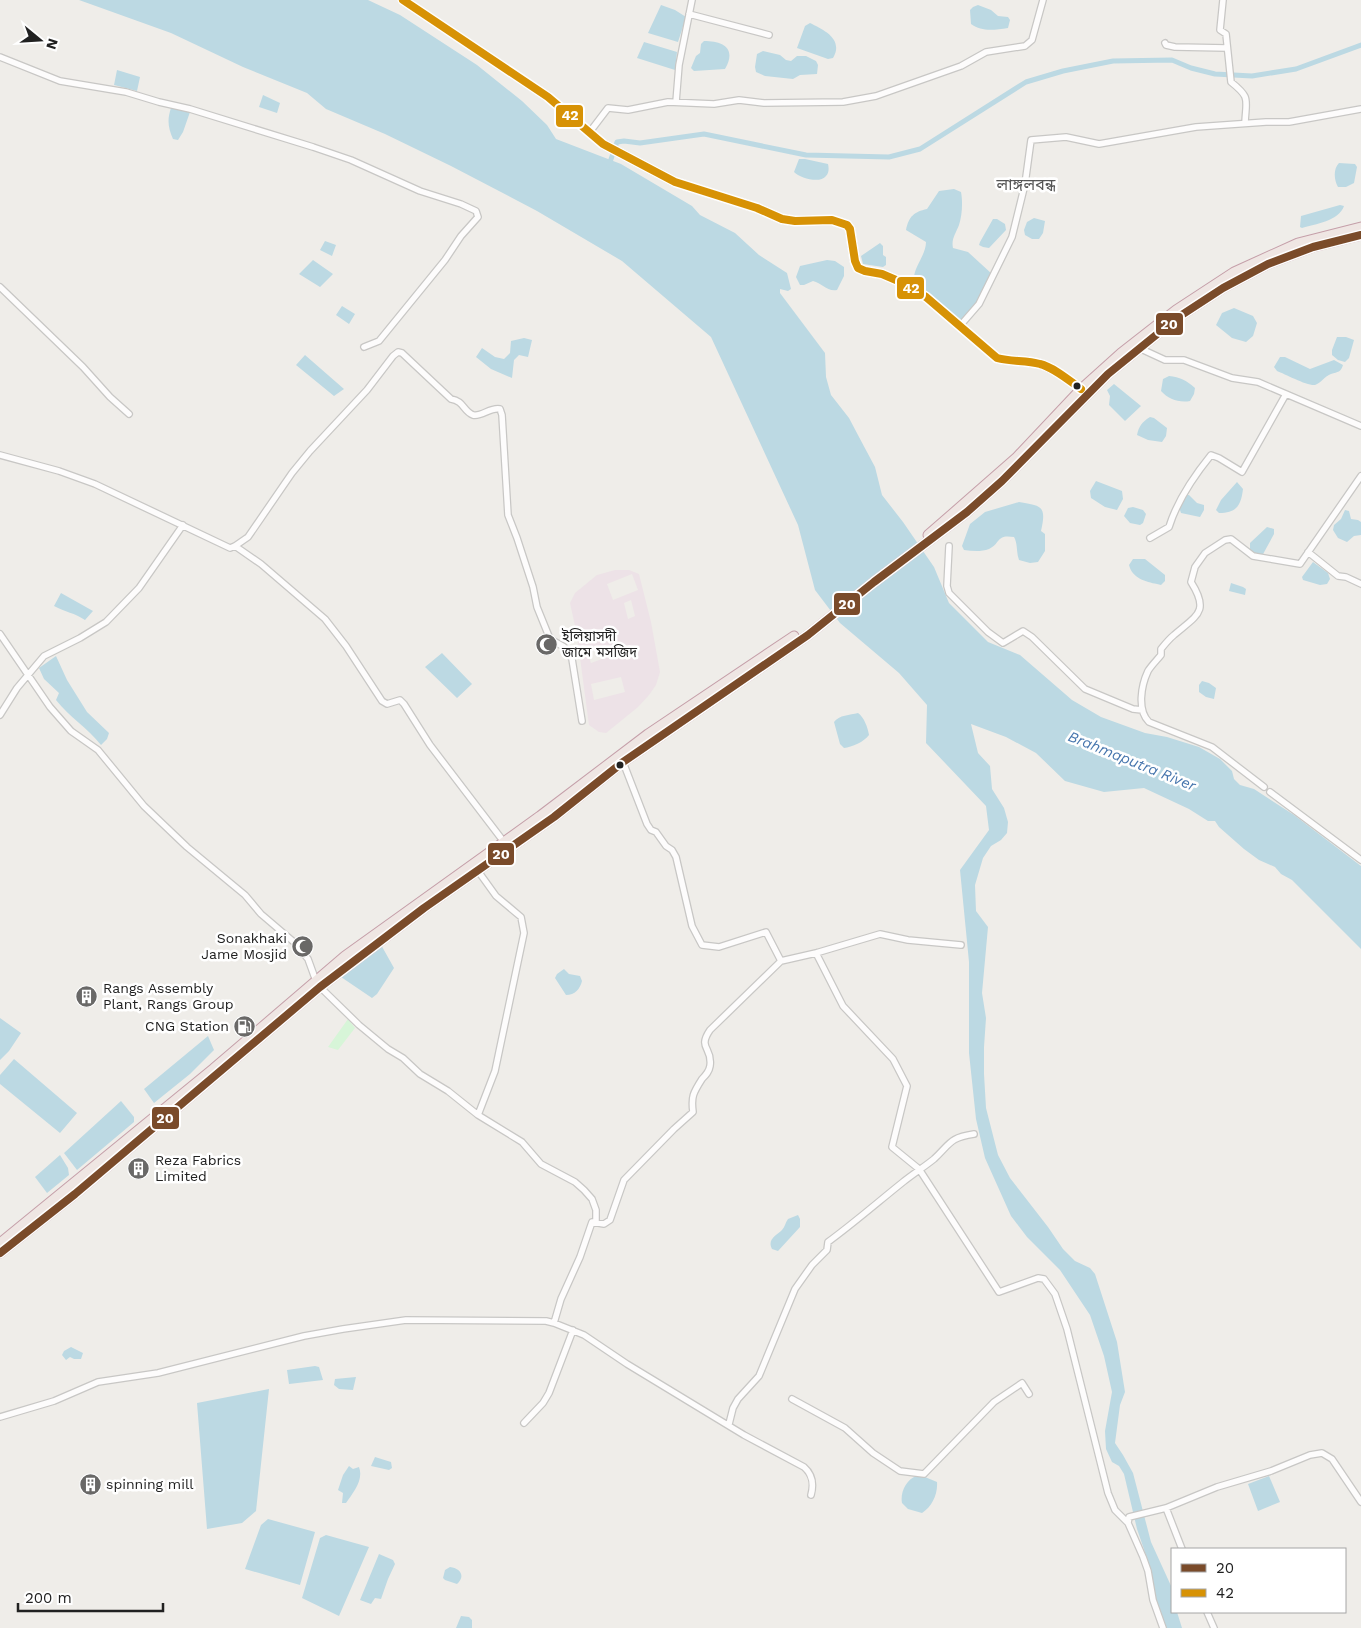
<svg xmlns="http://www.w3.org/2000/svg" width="1361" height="1628" viewBox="0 0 1361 1628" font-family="'Work Sans','Noto Sans Bengali',sans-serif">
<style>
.industrial{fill:#ede2e7;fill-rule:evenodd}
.park{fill:#d7f5d8}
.water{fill:#bcd9e3}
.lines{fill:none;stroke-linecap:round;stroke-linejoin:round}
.canal{stroke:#bcd9e3;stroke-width:5}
.minor-casing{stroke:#c8c7c5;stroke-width:8}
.secondary-casing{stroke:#979980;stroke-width:10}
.trunk-casing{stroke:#c59fa9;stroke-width:11}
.minor{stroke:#fdfcfc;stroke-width:5.5}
.secondary{stroke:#f3f5ec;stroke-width:8}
.trunk{stroke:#efe6e3;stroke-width:9}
.bus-1-casing{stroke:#fff;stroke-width:11}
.bus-2-casing{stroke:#fff;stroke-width:11}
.bus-1{stroke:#7a4b2a;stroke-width:8}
.bus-2{stroke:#d79205;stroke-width:8}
.bus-dot{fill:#212121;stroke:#fff;stroke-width:2}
.labels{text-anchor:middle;stroke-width:5;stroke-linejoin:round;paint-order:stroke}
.poi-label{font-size:14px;fill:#212121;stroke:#fff;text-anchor:start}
.water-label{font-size:15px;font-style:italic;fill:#4675ad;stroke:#fff}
.quarter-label{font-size:16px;fill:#545454;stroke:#fff}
.line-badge{stroke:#fff;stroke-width:2}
.badge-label{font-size:14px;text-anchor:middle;font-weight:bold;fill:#fff}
</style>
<rect width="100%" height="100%" fill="#efede9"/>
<path class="industrial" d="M615,570H629L639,574L651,622L660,672L656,685L649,695L638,707L606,733L599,732L589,725L577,635L570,603L575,593L597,575ZM632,574L638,590L613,600L607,584ZM631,600L635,616L628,619L624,603ZM606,646L610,656L591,663L587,653ZM621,677L625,692L594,700L591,684Z"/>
<path class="park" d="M348,1019L355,1028L338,1050L328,1047Z"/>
<path class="water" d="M79,0H368L400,15L477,65L522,101L547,125L556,139L621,164L692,206L700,215L735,233L759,255L787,273L791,289L788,291L780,289V293L825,353L826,377L831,395L849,418L859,437L875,467L882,495L903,522L934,567L949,603L988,642L1020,655L1072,700L1101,717L1145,733L1167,737L1199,747L1220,759L1232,771L1234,779L1240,785L1254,789L1294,815L1361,866V949L1292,880L1281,874L1275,867L1259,860L1244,849L1219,827L1215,821H1208L1189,809L1144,788L1104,792L1065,781L1036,753L1006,737L971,724L978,753L990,766L992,789L1004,808L1008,822L1007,833L1001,840L991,846L983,858L975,885L976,911L988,927L982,993L986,1018L984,1047V1074L986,1108L998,1155L1010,1178L1048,1227L1063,1249L1075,1261L1090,1268L1095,1274L1117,1342L1125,1392L1120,1405L1115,1443L1123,1455L1133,1473L1151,1542L1172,1588V1612H1177L1182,1628H1165L1153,1589L1149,1564L1137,1529L1124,1474L1119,1466L1112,1462L1106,1449L1105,1431L1112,1392L1104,1356L1090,1315L1060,1270L1027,1237L1011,1216L985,1158L976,1119L969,1053V962L960,870L989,830L986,806L926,743L927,705L899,673L840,623L815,590L798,525L711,337L622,261L537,211L451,166L385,134L326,109L307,93L243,67L171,33Z
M661,5L675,10L686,17L678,42L648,33Z
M978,5L991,10L998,16L1008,17L1010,20L1008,28C994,30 982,32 971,24L970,10L973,7Z
M810,23C824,30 844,39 833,58L828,59L797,48L805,26Z
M704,41C723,41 737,48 725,69L694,71L691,68L696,56L700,53L701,44Z
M644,42L677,52L675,70L637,58Z
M763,51L780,55L786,60L791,61L797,56H806L816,61L818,65L817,74L800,75L793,79L765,76L756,72L755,67L757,54Z
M117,70L140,77L137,91L114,85Z
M263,95L280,103L277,113L259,107Z
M171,108L190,112L183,132L178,140L173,139C168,127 167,120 171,108Z
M799,159H805L828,164C829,168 829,173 826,176C820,184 800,178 794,172Z
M1339,163L1355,164L1357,167L1354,183L1346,187H1338C1334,180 1333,169 1339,163Z
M954,189L961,192C963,202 962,216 959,225C956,233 951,239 953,248L968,252L992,274L978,301L961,321L959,322L915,284C910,270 926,257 926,242L906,230C909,216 914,212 927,209L939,191Z
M1340,205L1344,206C1339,221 1315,224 1302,228L1300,227L1301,216Z
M1034,218L1045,221L1043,233L1039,239H1032L1025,235L1024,230L1027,222Z
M993,219H997L1005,224L1006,230L989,248L983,247L979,245L980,242Z
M325,241L336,245L332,256L320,250Z
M880,243L883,246V255L886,257V265L883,267L863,264L861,256Z
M313,260L333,274L320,287L299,274Z
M827,260L835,261L844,267V276L837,290C827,292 822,283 813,281L804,285H800L796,277L800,266Z
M342,306L355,314L349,324L336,315Z
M1234,308L1253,316L1257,323L1253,336L1246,342L1232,338L1216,325L1222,313Z
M1337,337H1346L1354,340L1349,358L1345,362L1338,360L1332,355V350Z
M524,338L532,340L528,357L519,355L514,360L512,378L491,369L476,357L482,348L495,357L504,359L510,353L511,341Z
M305,355L344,389L334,396L296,365Z
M1280,357H1285L1310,369L1334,360L1343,365C1341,372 1338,372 1331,374C1325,376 1321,383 1315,385C1307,386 1285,374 1277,371L1274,367Z
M1169,376C1180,377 1186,380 1195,388L1194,394L1190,401C1179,403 1168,399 1161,391L1163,379Z
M1114,384L1141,406L1125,421L1109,405L1110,396L1107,390Z
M1150,417L1154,418L1167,428L1166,436L1162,442L1148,440L1137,435C1139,426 1142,422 1150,417Z
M1096,481L1122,491L1123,499L1117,510L1105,507L1091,498L1090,491Z
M1237,482L1243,489C1241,505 1237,513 1219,513L1216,510L1221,500Z
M1185,495H1189L1197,503L1204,505V510L1200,517L1181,513L1179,507Z
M1019,502C1041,506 1047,505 1041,531L1045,534V551L1038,562L1030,563L1019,560C1016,552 1018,544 1014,537C996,534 1001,543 989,549C981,552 972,551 964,550L962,546L970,524L985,512Z
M1133,507L1143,510L1146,514L1143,523L1140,525L1130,523L1124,516L1128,508Z
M1345,510L1349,511L1351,519L1358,520L1361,522V535L1354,536L1347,542L1338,538L1333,530L1334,525L1341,519Z
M1267,527L1274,529V534L1262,556L1250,551V543Z
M1133,559H1145L1165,575V581L1161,585L1157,584C1146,582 1132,578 1129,565Z
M1313,562L1328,573L1330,579L1327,584L1320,585L1303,580L1302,577Z
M1231,583L1243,587L1246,589L1245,595L1229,591Z
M61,593L93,611L85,620C75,613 65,612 54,606Z
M442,653L472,684L457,698L425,667Z
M56,656L67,680L87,712L109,733L107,739L101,745C88,728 69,717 56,700L59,693L44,679L39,668Z
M1202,681L1209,683L1216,688L1214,699L1206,697L1199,692V685Z
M858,713C864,717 868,728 869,735C864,742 852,747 844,748L840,744L834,722C839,715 850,715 858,713Z
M380,943L394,968L377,994L372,998L341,977Z
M564,969L569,974L580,976L582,981C580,989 575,995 566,995L555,978L557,974Z
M0,1018L21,1033L9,1051L0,1060Z
M208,1036L214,1050L190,1074L154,1103L144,1089Z
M14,1059L77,1113L60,1133L0,1084V1075Z
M121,1101L134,1117V1122L77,1170L64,1153Z
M60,1155L68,1168L69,1175L47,1193L35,1177Z
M798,1215L800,1219V1227L778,1251L772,1249C767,1239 776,1236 782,1230C785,1227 785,1223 788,1219Z
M71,1347L83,1353L81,1359H74L70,1357L66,1360L62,1355L64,1351Z
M315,1366L319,1367L323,1380L289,1384L287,1370Z
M356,1377L353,1390L339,1389L334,1385L335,1379Z
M269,1389L256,1511L242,1523L207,1529L197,1403Z
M375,1457L391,1462L392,1468L389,1470L371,1466Z
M349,1466L353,1469L359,1467C364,1480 353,1493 346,1503H342L343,1493L338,1490L343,1475Z
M917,1476L925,1477L937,1482C938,1494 932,1507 922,1513L908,1509L902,1503C900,1493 906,1479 917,1476Z
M1269,1476L1280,1502L1258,1511L1248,1484Z
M268,1519L315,1532L300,1585L245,1569L261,1525Z
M326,1535L369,1547L339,1616L302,1598L320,1538Z
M379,1554L393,1560L395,1564L388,1579L381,1599L375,1598L371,1604L360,1600Z
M450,1567C460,1568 466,1576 457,1584L445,1580L443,1578L445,1570Z
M461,1616L469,1617L472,1620V1628H456Z"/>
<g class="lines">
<path class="canal" d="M609,165L617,142L624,141L640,143L704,134L806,155L889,157L920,149L1026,82L1063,71L1113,61L1172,60L1191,68L1215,74L1252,76L1296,69L1361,45"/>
<defs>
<path id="minor" d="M1223,0L1220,30L1226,34L1231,82C1251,98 1246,99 1245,123
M689,14L769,35
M1165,43L1166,45L1175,47L1227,48
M0,57L60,81L126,92L159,102L190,109L313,147L351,160L420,191L461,204L476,211L478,217L461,236L445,260L379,341L364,347
M676,102L679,65L692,0
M589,133L608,108L628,110L668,102L714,104L739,100L764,103L843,102L876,96L961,66L986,52L1025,46L1032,40L1043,0
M0,287L83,367L110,397L129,414
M959,327L979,304L1012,237L1025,184L1031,140L1066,137L1099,144L1196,127L1266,122H1289L1361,109
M1139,348L1165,360H1184L1232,378L1258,382L1361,426
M0,455L59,471L95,484L230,548L235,546L248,537L292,473L310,451L367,390L393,356L398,352L402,353L451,399C464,401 463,411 473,415C482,417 490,407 500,409L502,415L508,515L517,538L533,587L537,607L550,639L564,647L572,659L582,721
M1150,538L1169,527C1177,501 1194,476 1211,455L1219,458L1242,472L1286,394
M235,546L261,564L325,619L346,646L382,701L387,704L400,700L404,704L430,745L504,842
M949,546L947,586L949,593L988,632L1003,643L1023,631L1032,637L1085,689L1133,709L1142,710
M1308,552L1338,576L1346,577L1361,584
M0,634L50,707L71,731L98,750L144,806L187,847L245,895L261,914L295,943L308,959L316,981
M0,715L17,688L44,656L80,638L106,622L139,588L183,525
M623,762L647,824L651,830L656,832L666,846L672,850L676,857L692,926L702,945L719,947L766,932L781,961
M1264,787L1212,747L1149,722C1137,710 1141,686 1148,671C1151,666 1157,660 1161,655V649C1165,644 1169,639 1174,635C1197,615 1210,612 1191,582L1195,567L1205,553L1225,540L1231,539L1253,556L1300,564L1361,476
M1270,792L1361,860
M478,871L496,896L521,917L524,933L495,1071L478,1115
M816,953L843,1006L893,1059L907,1086L892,1147L919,1169L999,1292L1038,1278L1044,1279L1055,1294L1067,1329L1108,1493L1115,1510L1128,1523
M320,987L359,1025L388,1049L403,1058L420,1074L448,1091L478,1115L522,1142L541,1164L575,1182L584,1190L592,1199L596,1210V1221
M554,1323L561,1299L580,1257L592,1222L604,1224L610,1220L624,1180L674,1129L693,1112C691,1097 693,1093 702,1079C706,1075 709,1072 710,1066C713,1047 697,1049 710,1030L781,961L816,953L880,934L908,940L961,945
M792,1399L845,1428L873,1453L900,1471L924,1474L994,1402L1022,1383L1029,1394
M0,1417L54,1401L98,1382L158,1373L304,1336L343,1329L406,1320L546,1321L554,1323L584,1335L627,1364L744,1435L804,1467C813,1475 814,1484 811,1495
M524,1423L543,1403L549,1393L573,1330
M729,1424L733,1408L738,1399L759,1376L795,1289L812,1265L827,1250L828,1242C854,1223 878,1202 903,1182C913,1174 924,1167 934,1159C951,1143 949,1138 974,1134
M1166,1508L1182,1549
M1207,1612L1214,1628
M1163,1628L1153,1600L1148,1571L1143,1557L1128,1523L1129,1517L1166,1508L1217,1487L1271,1471L1310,1455L1322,1453L1332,1459L1361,1502"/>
<path id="secondary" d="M403,0L548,97L603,144L675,182L757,208L782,219L795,221L832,220L847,225L850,229L855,261L858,268L865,271L882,274L903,283L926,297L997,358C1011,362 1026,360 1040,364C1053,367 1070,381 1081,389"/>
<path id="trunk" d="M928,535L1016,458L1081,389L1121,353L1176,310L1234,272L1298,243L1361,227
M0,1243L213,1069L345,956L540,816L648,734L794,636
M0,1253L75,1194L320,987L424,908L554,817L623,762L808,635L874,582L967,512L1002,481L1108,374L1177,318L1223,288L1268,264L1313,247L1361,235"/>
</defs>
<use href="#minor" class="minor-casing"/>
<use href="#secondary" class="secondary-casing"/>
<use href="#trunk" class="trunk-casing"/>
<use href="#minor" class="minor"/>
<use href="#secondary" class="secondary"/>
<use href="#trunk" class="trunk"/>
<defs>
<path id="bus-1" d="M0,1253L75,1194L320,987L424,908L554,817L623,762L808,635L874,582L967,512L1002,481L1108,374L1177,318L1223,288L1268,264L1313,247L1361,235"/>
<path id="bus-2" d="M403,0L548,97L603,144L675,182L757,208L782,219L795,221L832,220L847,225L850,229L855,261L858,268L865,271L882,274L903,283L926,297L997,358C1011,362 1026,360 1040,364C1053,367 1070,381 1081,389"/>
</defs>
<use href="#bus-1" class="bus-1-casing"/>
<use href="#bus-2" class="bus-2-casing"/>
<use href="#bus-1" class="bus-1"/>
<use href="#bus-2" class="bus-2"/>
</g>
<defs>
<symbol id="mosque-disc" viewBox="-11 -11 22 22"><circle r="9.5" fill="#696867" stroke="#fff"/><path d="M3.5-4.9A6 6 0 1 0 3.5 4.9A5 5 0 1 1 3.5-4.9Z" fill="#fff"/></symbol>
<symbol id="building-disc" viewBox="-11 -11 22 22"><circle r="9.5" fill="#696867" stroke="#fff"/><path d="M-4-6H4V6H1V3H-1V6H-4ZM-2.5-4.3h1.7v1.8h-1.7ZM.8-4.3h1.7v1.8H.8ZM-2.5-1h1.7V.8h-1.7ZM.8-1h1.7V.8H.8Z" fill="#fff"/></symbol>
<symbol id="fuel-disc" viewBox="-11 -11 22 22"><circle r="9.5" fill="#696867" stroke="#fff"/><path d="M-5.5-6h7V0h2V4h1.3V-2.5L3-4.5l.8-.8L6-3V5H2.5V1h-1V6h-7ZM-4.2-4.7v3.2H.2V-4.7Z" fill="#fff"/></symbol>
</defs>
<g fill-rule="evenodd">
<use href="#mosque-disc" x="534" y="632" width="25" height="25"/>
<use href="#mosque-disc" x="290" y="934" width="25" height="25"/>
<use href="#building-disc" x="74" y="984" width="25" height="25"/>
<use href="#fuel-disc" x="232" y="1014" width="25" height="25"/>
<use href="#building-disc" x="126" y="1156" width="25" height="25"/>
<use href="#building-disc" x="78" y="1472" width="25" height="25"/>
</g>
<g class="bus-dot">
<circle cx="1077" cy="386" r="4.5"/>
<circle cx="620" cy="765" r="4.5"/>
</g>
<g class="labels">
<g class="poi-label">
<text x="562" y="641">ইলিয়াসদী<tspan x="562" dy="16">জামে মসজিদ</tspan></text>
<text x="287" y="943" text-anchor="end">Sonakhaki<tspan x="287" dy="16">Jame Mosjid</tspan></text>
<text x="103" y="993">Rangs Assembly<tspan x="103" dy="16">Plant, Rangs Group</tspan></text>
<text x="229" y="1031" text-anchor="end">CNG Station</text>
<text x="155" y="1165">Reza Fabrics<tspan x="155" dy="16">Limited</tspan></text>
<text x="106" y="1489">spinning mill</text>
</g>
<g class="water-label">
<text transform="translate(1132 761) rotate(22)" y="5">Brahmaputra River</text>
</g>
<g class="quarter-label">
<text x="1026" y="190">লাঙ্গলবন্ধ</text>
</g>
</g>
<g class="line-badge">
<rect x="555" y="104" width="29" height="24" rx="5" fill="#d79205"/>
<rect x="896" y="276" width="29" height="24" rx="5" fill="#d79205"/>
<rect x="1155" y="312" width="29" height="24" rx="5" fill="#7a4b2a"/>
<rect x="833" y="592" width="28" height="24" rx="5" fill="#7a4b2a"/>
<rect x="487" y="842" width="28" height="24" rx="5" fill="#7a4b2a"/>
<rect x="151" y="1106" width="29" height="24" rx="5" fill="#7a4b2a"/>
</g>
<g class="badge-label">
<text x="570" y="120">42</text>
<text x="911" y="293">42</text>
<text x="1169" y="329">20</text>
<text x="847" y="609">20</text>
<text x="501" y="859">20</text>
<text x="165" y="1123">20</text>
</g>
<rect x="1171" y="1548" width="175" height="65" fill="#ffffff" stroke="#a6a6a6"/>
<rect x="1181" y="1564" width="25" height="8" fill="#7a4b2a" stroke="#a6a6a6"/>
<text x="1216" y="1573" font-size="15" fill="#212121">20</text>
<rect x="1181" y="1589" width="25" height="8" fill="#d79205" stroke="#a6a6a6"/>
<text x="1216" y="1598" font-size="15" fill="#212121">42</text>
<g transform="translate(40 40) rotate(108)" stroke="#ffffff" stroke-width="4" paint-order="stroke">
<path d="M0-4L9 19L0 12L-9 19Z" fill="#212121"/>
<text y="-8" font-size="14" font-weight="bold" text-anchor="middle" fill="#212121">N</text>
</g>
<path d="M18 1603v8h145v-8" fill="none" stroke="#212121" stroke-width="2.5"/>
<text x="25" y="1603" font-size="15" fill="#212121" stroke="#ffffff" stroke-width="4" paint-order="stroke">200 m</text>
</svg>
